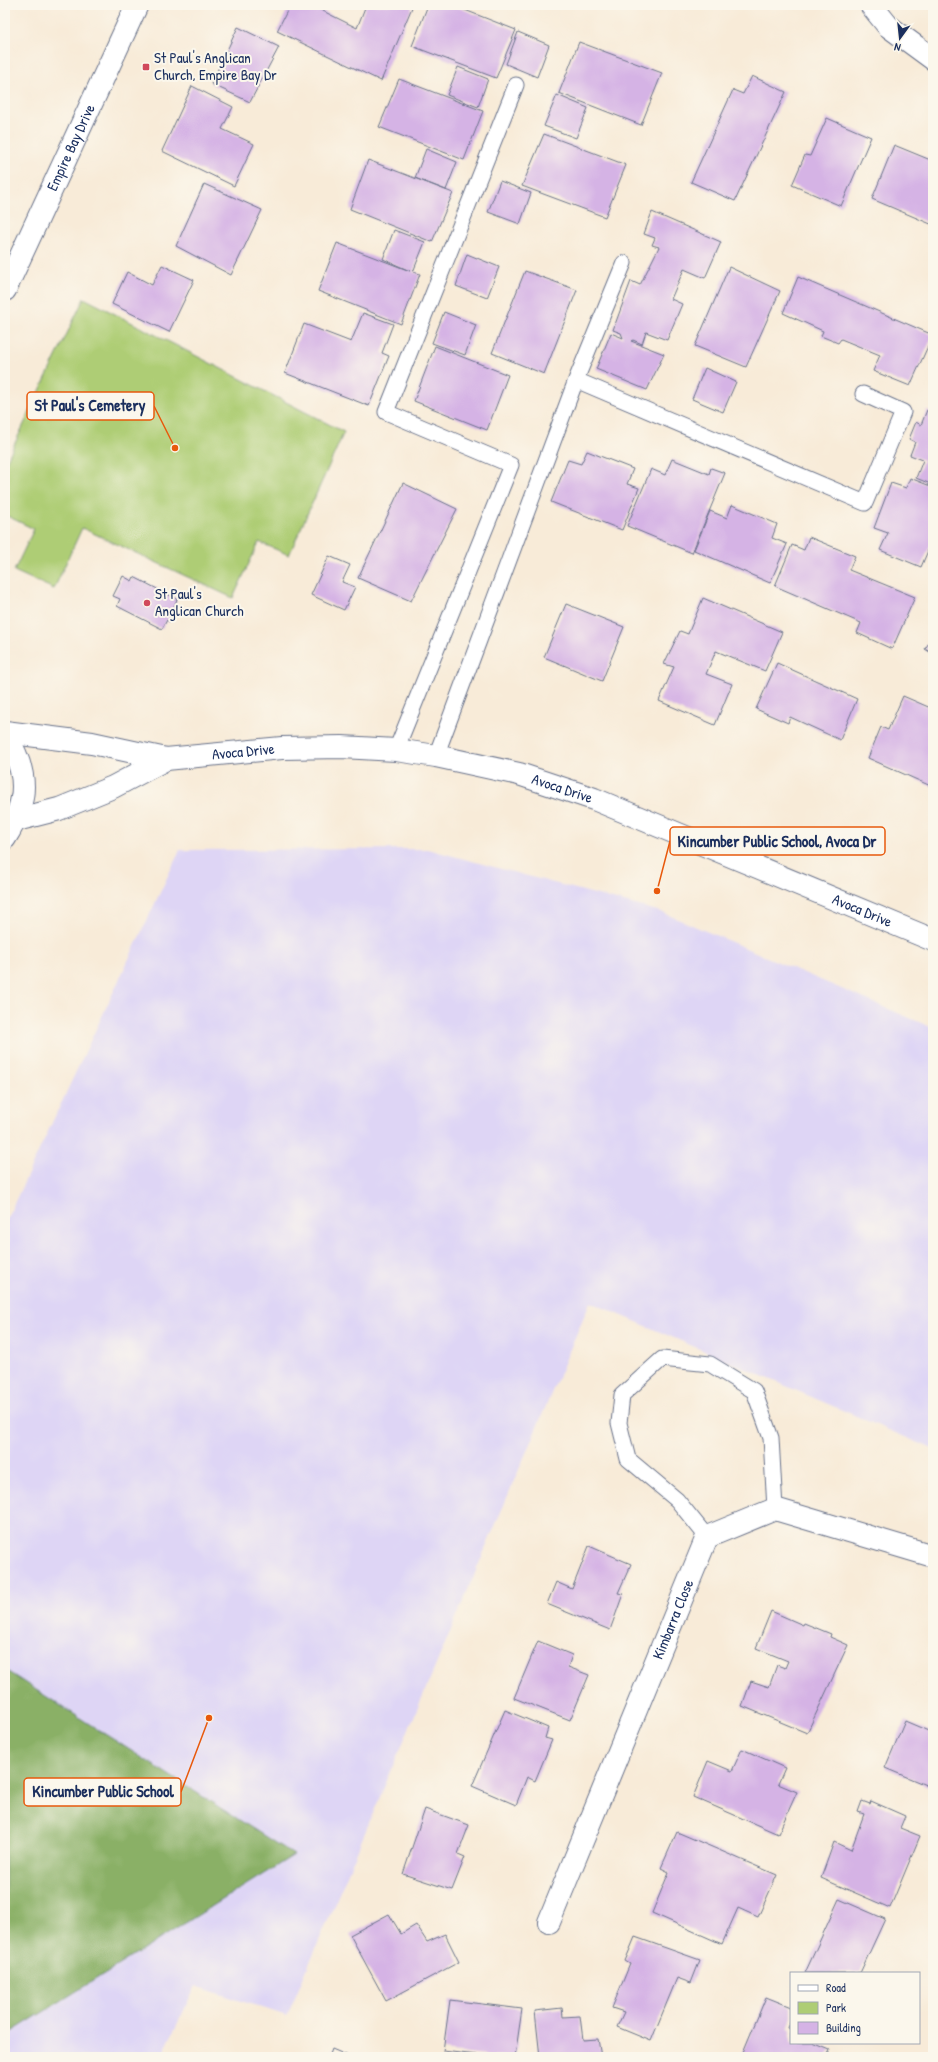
<svg xmlns="http://www.w3.org/2000/svg" width="938" height="2062" viewBox="0 0 938 2062" font-family="'Patrick Hand',sans-serif">
<style>
.built{fill:#ded5f5}
.green{fill:#aecd75;stroke:#647e6a}
.forest{fill:#8ab066;stroke:#527062}
.building{fill:#d5b3e5}
.lines{fill:none;stroke-linecap:round;stroke-linejoin:round}
.service-casing{stroke:#687189;stroke-width:17}
.minor-casing{stroke:#687189;stroke-width:24}
.secondary-casing{stroke:#687189;stroke-width:24}
.service{stroke:#fff;stroke-width:15}
.minor{stroke:#fff;stroke-width:22}
.secondary{stroke:#fff;stroke-width:22}
.poi-dot{fill:#d1495b;stroke:#fbf7ec;stroke-width:1.5}
.labels{text-anchor:middle;stroke-width:4;stroke-linejoin:round;paint-order:stroke}
.poi-label{font-size:15px;fill:#1b2f5e;stroke:#fbf7ec;text-anchor:start}
.street-label{font-size:15px;fill:#1b2f5e;stroke:#fbf7ec}
.leader{fill:none;stroke:#e8590c;stroke-width:1.5}
.callout-dot{fill:#e8590c;stroke:#fbf7ec;stroke-width:1.5}
.callout{fill:#fbf7ec;stroke:#e8590c;stroke-width:1.5}
.callout-label{font-size:16px;text-anchor:middle;font-weight:bold;fill:#1b2f5e}
</style>
<rect width="100%" height="100%" fill="#fbf7ec"/>
<filter id="ink" filterUnits="userSpaceOnUse"><feTurbulence type="fractalNoise" baseFrequency=".025" numOctaves="2"/><feDisplacementMap in="SourceGraphic" scale="8" xChannelSelector="R" yChannelSelector="G"/><feConvolveMatrix kernelMatrix="1 2 1 2 8 2 1 2 1" color-interpolation-filters="sRGB"/></filter>
<filter id="wash" filterUnits="userSpaceOnUse"><feTurbulence type="fractalNoise" baseFrequency=".012" numOctaves="4" result="noise"/><feDisplacementMap in="SourceGraphic" scale="16" xChannelSelector="R" yChannelSelector="G"/><feGaussianBlur stdDeviation="0.9" result="paint"/><feColorMatrix in="noise" values="0 0 0 0 0 0 0 0 0 0 0 0 0 0 0 0 0 1.4 0 .05"/><feComposite in="paint" operator="in"/></filter>
<g filter="url(#wash)">
<rect width="100%" height="100%" fill="#f8ebd8"/>
<path class="built" d="M427,849L661,912L933,1028V1449L590,1302L287,2016L196,1986L161,2057H5V1223L180,850Z"/>
<path class="green" d="M84,298L344,432L289,555L259,542L233,598L82,528L54,589L14,571L34,529L5,515V464Z"/>
<path class="forest" d="M5,1670L294,1855L5,2036Z"/>
<g id="blocks">
<path class="building" d="M290,5H311L357,28L366,5H413L381,81L277,31Z
M428,5H452L516,30L496,78L412,46Z
M238,27L279,47L250,102L211,84Z
M518,32L549,45L537,77L506,64Z
M579,42L662,73L641,125L559,93Z
M458,67L488,79L478,107L447,95Z
M752,76L786,92L735,201L691,182L733,90L743,94Z
M399,79L483,111L464,160L379,127Z
M192,86L233,107L222,129L254,144L234,186L162,151Z
M557,95L588,108L576,138L544,126Z
M827,118L871,137L841,206L792,185L805,155L810,156Z
M544,134L626,165L605,217L522,186Z
M894,145L933,161V225L872,199Z
M426,149L457,162L446,190L415,178Z
M368,160L453,193L432,242L350,209Z
M500,181L531,193L520,224L488,212Z
M204,184L262,210L231,275L176,246Z
M652,212L721,242L705,278L684,269L671,299L682,304L667,340L646,332L642,344L633,340L631,341L664,354L647,390L596,369L611,333L623,338L621,333L613,330L631,281L640,285L659,247L652,245L655,238L644,234Z
M394,230L425,242L413,272L420,274L401,324L318,291L337,243L410,271L383,259Z
M467,254L499,267L487,298L456,286Z
M162,265L194,280L169,332L112,304L127,272L152,285Z
M729,267L780,291L746,367L695,346Z
M525,271L577,290L544,374L492,353Z
M798,277L933,335L910,386L873,371L880,355L841,339L838,343L821,336L823,331L783,313Z
M444,312L476,325L465,355L432,343Z
M363,313L393,324L382,353L389,356L369,406L285,373L304,324L351,342Z
M435,346L508,375L487,430L414,401Z
M705,368L736,382L723,412L692,399Z
M927,410L933,413V485L916,478L923,460L910,455L915,442L909,439L916,422L921,425Z
M587,451L633,469L627,484L639,488L622,530L551,502L568,460L581,464Z
M672,459L709,474L711,468L725,473L692,553L627,526L651,469L665,475Z
M910,478L933,487V539L921,567L880,550L888,533L874,528L891,483L906,488Z
M403,483L457,509L411,601L358,578Z
M732,505L777,524L772,538L787,544L770,583L694,550L710,511L727,518Z
M809,537L855,556L849,570L915,597L892,649L857,633L861,623L775,586L792,545L804,550Z
M329,556L350,565L342,582L355,587L344,610L311,595Z
M123,576L132,581L134,577L177,599L174,607L177,608L170,622L167,620L162,629L117,606L120,599L113,596Z
M703,598L782,632L765,671L716,651L706,674L732,684L715,725L659,701L674,667L664,664L680,631L688,634Z
M566,604L624,627L602,681L544,657Z
M933,636V654L925,649Z
M777,663L857,699L840,740L790,717L788,723L756,709Z
M903,696L933,709V787L868,758L881,727L888,730Z
M589,1546L631,1564L618,1593L623,1594L610,1630L547,1604L556,1582L572,1589Z
M771,1611L803,1625L804,1623L831,1634L830,1637L848,1645L807,1733L742,1706L751,1681L769,1687L777,1665L785,1668L788,1661L756,1648Z
M538,1641L572,1655L568,1667L589,1675L570,1720L514,1698Z
M505,1710L548,1728L545,1738L552,1740L535,1781L527,1777L516,1805L472,1786Z
M905,1721L933,1733V1788L885,1768Z
M742,1749L785,1768L778,1784L797,1792L778,1834L693,1797L708,1761L732,1771Z
M862,1801L870,1804L871,1801L905,1816L900,1828L920,1836L890,1908L821,1878L834,1842L851,1850L864,1814L858,1812Z
M425,1809L469,1825L458,1854L465,1857L452,1890L403,1874Z
M677,1832L777,1875L758,1917L738,1908L722,1944L652,1913L669,1872L661,1868Z
M839,1899L885,1919L860,1973H805Z
M389,1914L401,1934L416,1925L427,1942L445,1934L459,1962L386,2001L350,1935Z
M635,1937L700,1960L691,1983L677,1978L651,2041L617,2027L624,2012L612,2008L630,1964L625,1961Z
M766,1997L791,2007V2020L788,2028L791,2029V2043H813L830,2050L827,2057H741Z
M450,2000L522,2009L515,2057H494L443,2051Z
M562,2008L563,2017L580,2016L583,2040L598,2039L601,2057H540L535,2011Z
M332,2049L351,2057H329Z"/>
</g>
</g>
<g filter="url(#ink)">
<use href="#blocks" fill-opacity="0" stroke="#687189" stroke-width="1"/>
<g class="lines">
<defs>
<path id="service" d="M576,380L865,503L903,412L863,394
M396,750L511,465L386,412L516,85
M436,756L576,380L624,263
M707,1537L677,1500L628,1459L619,1423L622,1395L662,1359L710,1364L754,1391L771,1438L775,1509"/>
<g id="minor">
<path d="M871,5L888,26L933,59"/>
<path id="s1" d="M549,1922L707,1537L775,1509L933,1556"/>
</g>
<g id="secondary">
<path id="s2" d="M5,290L137,5"/>
<path id="s3" d="M5,732L92,743L166,759L282,748L342,747L396,750L436,756L519,774L594,799L933,940"/>
<path d="M5,734C29,773 29,800 5,838"/>
<path d="M16,820L59,809L113,787L166,759"/>
</g>
</defs>
<use href="#service" class="service-casing"/>
<use href="#minor" class="minor-casing"/>
<use href="#secondary" class="secondary-casing"/>
<use href="#service" class="service"/>
<use href="#minor" class="minor"/>
<use href="#secondary" class="secondary"/>
</g>
</g>
<g class="poi-dot">
<rect x="142" y="63" width="8" height="8" rx="2"/>
<circle cx="147" cy="603" r="4"/>
</g>
<g class="labels">
<g class="poi-label">
<text x="154" y="63">St Paul's Anglican<tspan x="154" dy="17">Church, Empire Bay Dr</tspan></text>
<text x="155" y="599">St Paul's<tspan x="155" dy="17">Anglican Church</tspan></text>
</g>
<g class="street-label">
<text dy="5" stroke="none"><textPath href="#s2" startOffset="157">Empire Bay Drive</textPath></text>
<text dy="5" stroke="none"><textPath href="#s3" startOffset="241">Avoca Drive</textPath></text>
<text dy="5" stroke="none"><textPath href="#s3" startOffset="565">Avoca Drive</textPath></text>
<text dy="5" stroke="none"><textPath href="#s3" startOffset="889">Avoca Drive</textPath></text>
<text dy="5" stroke="none"><textPath href="#s1" startOffset="327">Kimbarra Close</textPath></text>
</g>
</g>
<path class="leader" d="M175 448L154 406M657 891L670 841M209 1718L181 1792"/>
<g class="callout-dot">
<circle cx="175" cy="448" r="4"/>
<circle cx="657" cy="891" r="4"/>
<circle cx="209" cy="1718" r="4"/>
</g>
<g class="callout">
<rect x="27" y="392" width="127" height="28" rx="4"/>
<rect x="670" y="827" width="215" height="28" rx="4"/>
<rect x="24" y="1778" width="157" height="28" rx="4"/>
</g>
<g class="callout-label">
<text x="90" y="411">St Paul's Cemetery</text>
<text x="777" y="847">Kincumber Public School, Avoca Dr</text>
<text x="103" y="1797">Kincumber Public School</text>
</g>
<rect width="938" height="2062" fill="none" stroke="#fbf7ec" stroke-width="20"/>
<rect x="790" y="1972" width="130" height="72" fill="#fbf7ec" stroke="#a1a7b3"/>
<rect x="798" y="1985" width="20" height="6" fill="#ffffff" stroke="#a1a7b3"/>
<text x="826" y="1992" font-size="12" fill="#1b2f5e">Road</text>
<rect x="798" y="2002" width="20" height="12" fill="#aecd75" stroke="#a1a7b3"/>
<text x="826" y="2012" font-size="12" fill="#1b2f5e">Park</text>
<rect x="798" y="2022" width="20" height="12" fill="#d5b3e5" stroke="#a1a7b3"/>
<text x="826" y="2032" font-size="12" fill="#1b2f5e">Building</text>
<g transform="translate(900 38) rotate(195)" stroke="#fbf7ec" stroke-width="3" paint-order="stroke">
<path d="M0-3L7 15L0 10L-7 15Z" fill="#1b2f5e"/>
<text y="-6" font-size="11" font-weight="bold" text-anchor="middle" fill="#1b2f5e">N</text>
</g>
</svg>
